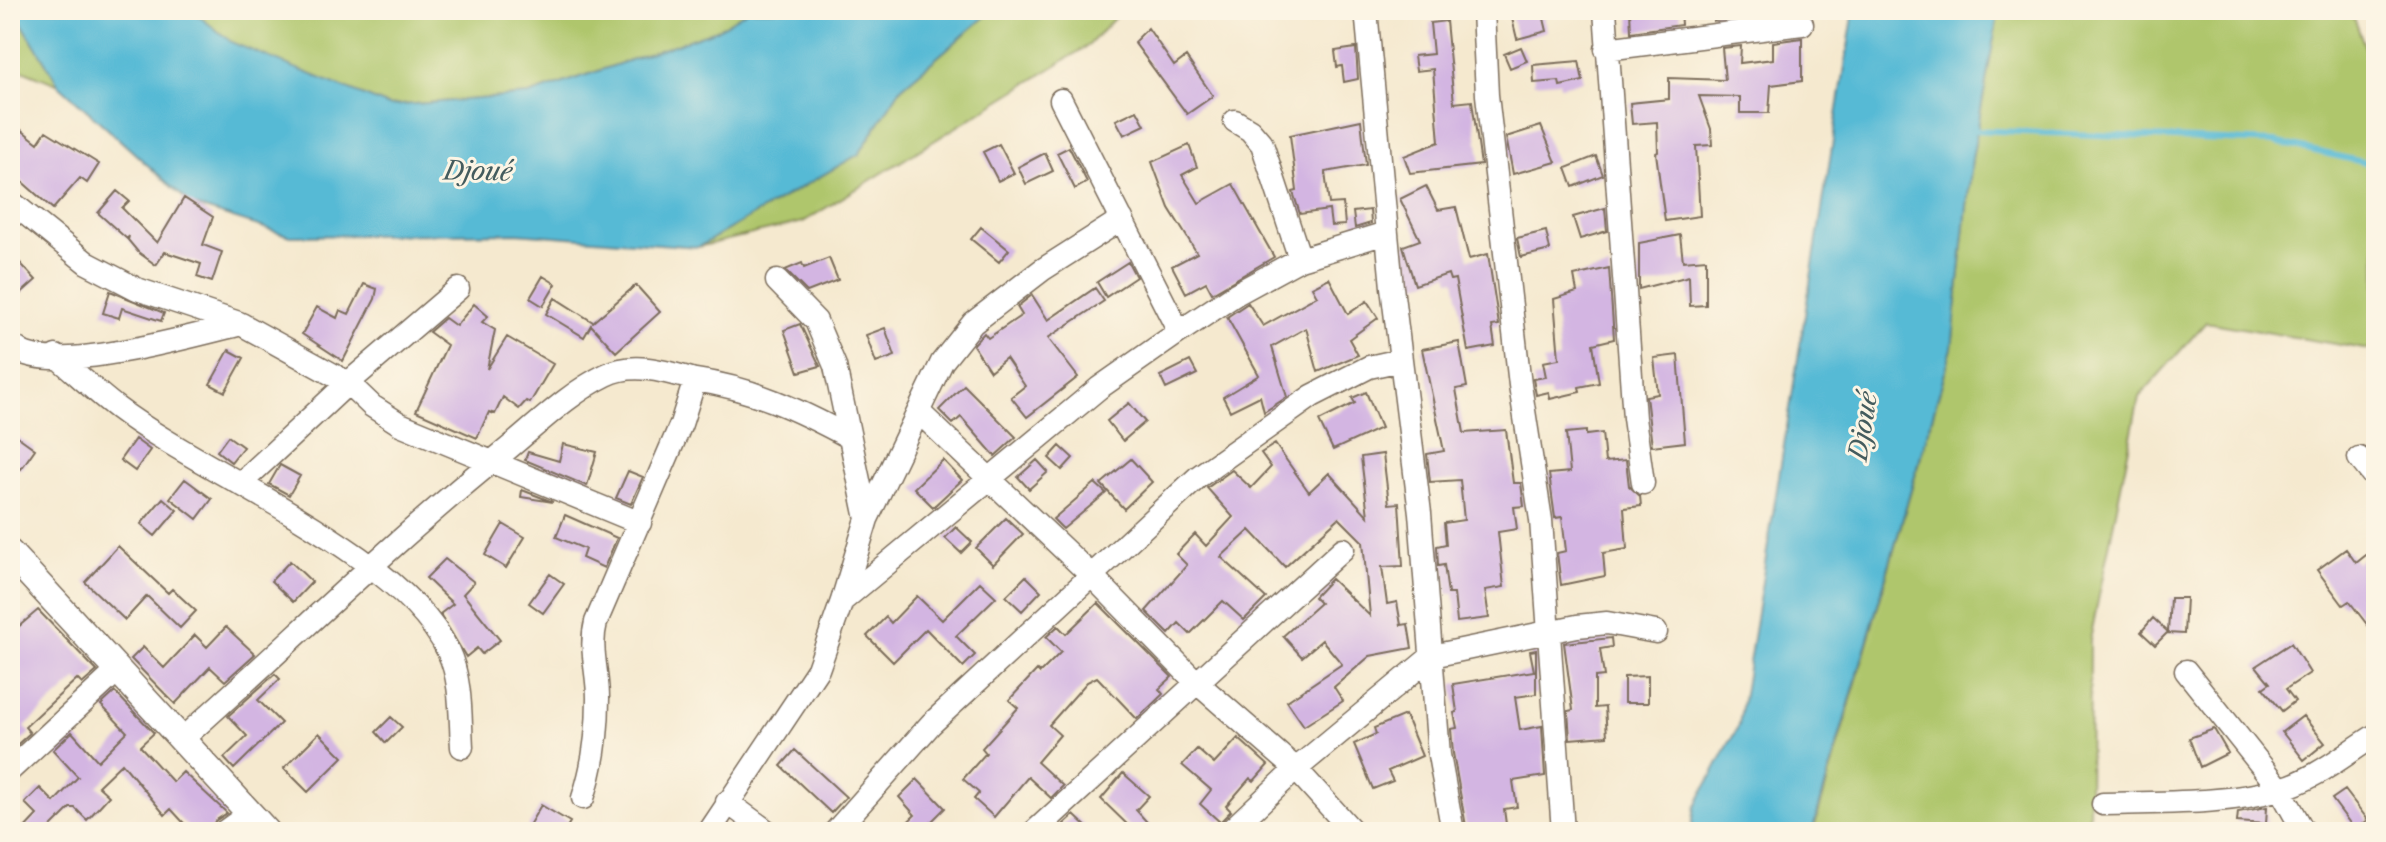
<svg xmlns="http://www.w3.org/2000/svg" width="2386" height="842" viewBox="0 0 2386 842" font-family="'Libre Caslon Text',serif">
<style>
.green{fill:#afc66c;stroke:#757845;stroke-width:2}
.water{fill:#56bad5;stroke:#48727a;stroke-width:2}
.lines{fill:none;stroke-linecap:round;stroke-linejoin:round}
.stream{stroke:#56bad5;stroke-width:6}
.building{fill:#d3b5e2}
.minor-casing{stroke:#7c6d5c;stroke-width:25}
.tertiary-casing{stroke:#7c6d5c;stroke-width:29}
.minor{stroke:#fff;stroke-width:22}
.tertiary{stroke:#fff;stroke-width:26}
.labels{text-anchor:middle;stroke-width:6;stroke-linejoin:round;paint-order:stroke}
.water-label{font-size:26px;font-style:italic;fill:#445c5e;stroke:#fcf5e5}
</style>
<rect width="100%" height="100%" fill="#fcf5e5"/>
<filter id="ink" filterUnits="userSpaceOnUse"><feTurbulence type="fractalNoise" baseFrequency=".0125" numOctaves="2"/><feDisplacementMap in="SourceGraphic" scale="16" xChannelSelector="R" yChannelSelector="G"/><feConvolveMatrix kernelMatrix="1 2 1 2 8 2 1 2 1" color-interpolation-filters="sRGB"/></filter>
<filter id="wash" filterUnits="userSpaceOnUse"><feTurbulence type="fractalNoise" baseFrequency=".006" numOctaves="4" result="noise"/><feDisplacementMap in="SourceGraphic" scale="32" xChannelSelector="R" yChannelSelector="G"/><feGaussianBlur stdDeviation="1.8" result="paint"/><feColorMatrix in="noise" values="0 0 0 0 0 0 0 0 0 0 0 0 0 0 0 0 0 1.4 0 .05"/><feComposite in="paint" operator="in"/></filter>
<g filter="url(#wash)">
<rect width="100%" height="100%" fill="#f5e9cf"/>
<path class="green" d="M10,10H14L59,85L10,65Z
M191,10H748L717,30L529,95L389,106L232,43Z
M993,10H1122L1089,45L803,222L698,247L859,154L901,88Z
M1999,10H2351L2376,76V351L2206,322L2139,397L2090,640L2089,832H1813L1952,348L1972,159Z"/>
<path class="water" d="M14,10H191L233,43L389,106L529,95L717,30L748,10H993L901,88L859,154L698,247L516,233L290,236L192,205L59,85Z
M1854,10H1999L1972,159L1952,348L1812,832H1691L1695,807L1739,725Z"/>
<g class="lines">
<path class="stream" d="M1971,130L2275,142L2376,165"/>
</g>
<g id="blocks">
<path class="building" d="M1510,10H1542L1547,31L1517,39Z
M1630,10H1680L1681,25L1631,32Z
M1713,10H1740L1741,18L1714,21Z
M1446,21L1454,103L1472,101L1481,165L1410,173L1404,156L1439,142L1433,69L1416,71L1414,56L1433,54L1430,23Z
M1148,28L1174,66L1186,57L1213,96L1187,114L1134,42Z
M1802,38V81L1771,85L1769,113H1740V97L1699,96L1711,129L1712,145L1696,146L1700,216L1665,221L1656,153L1658,152L1657,122L1632,124L1630,103L1669,99V78L1725,80L1722,48L1741,46L1740,63L1773,59V42Z
M1521,47L1527,61L1510,68L1504,54Z
M1356,48L1358,79L1344,82L1342,66L1337,67L1335,51Z
M1579,61L1583,81L1560,86L1559,81L1534,83L1533,65Z
M1137,110L1145,125L1124,135L1116,120Z
M1361,120L1366,165L1325,172L1329,204L1343,203L1345,225L1331,226L1329,210L1300,214L1293,192L1297,191L1290,135Z
M10,121L38,143L46,131L99,164L87,183L80,178L53,209L10,171Z
M1541,126L1556,162L1513,174L1506,137Z
M999,144L1014,173L998,181L983,152Z
M1189,145L1197,167L1182,175L1199,203L1233,184L1274,257L1212,293L1206,282L1186,293L1172,266L1197,253L1169,208L1152,162Z
M1069,147L1087,182L1075,189L1057,153Z
M1045,153L1053,171L1026,184L1018,167Z
M1596,156L1603,175L1573,187L1566,168Z
M1426,186L1438,210L1456,207L1469,259L1488,254L1499,325L1492,326L1495,346L1468,351L1455,279L1450,280L1448,274L1415,285L1403,246L1420,240L1400,199Z
M117,191L129,201L122,208L157,243L184,198L213,217L203,245L222,252L212,282L197,277L201,264L165,252L156,265L138,252L128,240L129,236L127,239L98,213Z
M1605,208L1607,231L1580,239L1573,217Z
M1370,210L1371,223L1355,228L1353,212Z
M981,227L1009,250L999,262L971,239Z
M1546,231L1550,250L1521,257L1517,238Z
M1680,235L1683,261L1706,259V305L1690,306L1689,276L1639,289V243Z
M10,252L36,280L10,303Z
M829,258L838,280L807,292L785,270L802,263L804,268Z
M1128,262L1136,277L1106,297L1097,282Z
M1609,268L1614,339L1593,344L1599,383L1579,387L1580,392L1550,399L1549,392L1536,395L1533,379L1546,377L1543,362L1559,359L1554,299L1577,292L1574,276Z
M543,276L556,284L543,306L530,298Z
M1329,278L1348,314L1367,301L1378,318L1349,339L1358,355L1318,372L1306,328L1272,347L1287,397L1264,412L1260,396L1230,411L1223,397L1259,375L1227,317L1248,303L1263,326L1317,296L1312,287Z
M364,284L377,289L375,299L343,361L302,334L317,307L337,318L340,310L349,314Z
M636,285L660,312L616,352L591,325L584,337L546,314L555,298L593,322Z
M1095,288L1104,301L1048,338L1078,377L1027,417L1011,397L1025,386L1006,358L990,371L973,345L984,333L988,338L1022,315L1017,307L1032,295L1048,320Z
M110,291L164,313L161,321L122,308L119,318L103,313Z
M474,304L488,316L482,322L495,330L487,369L507,337L553,364L530,403L526,401L519,409L503,397L495,414L489,412L477,438L416,411L447,345L429,332L445,318L456,326Z
M800,324L820,366L799,372L784,330Z
M885,328L895,356L876,363L866,335Z
M1459,342L1467,387L1456,389L1464,433L1506,430L1513,483H1521L1524,506L1514,507L1517,529L1498,532L1504,587L1485,590L1489,618L1457,622L1454,594H1448L1444,565L1438,566L1437,546L1446,544L1444,523L1464,520L1460,480L1430,482L1427,454L1444,451L1422,349Z
M229,350L244,358L225,392L210,384Z
M1678,355L1685,442L1652,446L1646,396L1658,394L1654,358Z
M1190,361L1197,374L1166,389L1160,376Z
M964,385L1016,437L995,456L961,417L953,424L939,410Z
M1366,392L1381,428L1333,450L1319,421L1355,403L1352,398Z
M1129,403L1145,422L1123,441L1107,421Z
M10,431L35,449L21,469L10,461Z
M1586,431V435L1602,433L1605,462L1626,460L1629,486L1640,496L1641,506L1624,508L1627,549L1603,553L1605,576L1561,585L1557,553L1566,551L1562,517L1555,518L1549,474L1570,472L1566,433Z
M228,436L243,447L231,462L217,451Z
M135,439L150,450L135,471L120,460Z
M563,444L597,452L587,486L525,460L528,452L559,461Z
M1275,444L1309,492L1329,473L1368,516L1361,457L1383,454L1389,504L1399,503L1403,566L1382,567L1387,604L1397,602L1401,625L1408,624L1412,648L1370,656L1334,687L1343,701L1304,726L1287,701L1342,664L1322,640L1302,657L1283,636L1320,603L1314,597L1331,579L1370,616L1363,542L1339,518L1285,567L1250,530L1221,557L1266,598L1244,620L1223,601L1190,634L1179,623L1169,634L1146,611L1187,565L1176,554L1195,534L1206,546L1233,517L1207,488L1232,470L1251,488L1271,467L1261,453Z
M1060,446L1073,458L1062,470L1049,458Z
M1131,459L1152,482L1124,509L1101,484Z
M943,460L962,480L933,507L914,488Z
M1037,460L1048,472L1029,489L1018,477Z
M280,465L300,476L289,495L269,484Z
M628,471L643,477L631,504L616,498Z
M185,479L212,499L197,519L170,498Z
M1095,483L1106,493L1063,529L1053,519Z
M522,490L553,502L521,497Z
M163,498L177,510L155,536L141,524Z
M565,515L617,538L604,568L582,558L585,549L556,537Z
M1006,518L1023,534L993,565L976,548Z
M503,524L525,537L506,568L485,555Z
M956,527L972,542L961,553L945,538Z
M118,546L168,593L172,589L196,611L180,628L147,596L125,620L85,582Z
M2376,547V636L2349,601L2343,605L2317,570L2346,549L2356,563Z
M445,559L474,582L463,594L500,640L482,654L477,648L466,657L440,614L453,604L426,578Z
M290,561L312,582L293,602L271,581Z
M550,574L564,584L543,613L529,603Z
M1026,576L1041,591L1022,611L1006,596Z
M980,582L996,597L956,636L975,655L963,667L926,629L893,662L867,636L886,617L891,623L917,596L942,620Z
M2170,598H2186L2184,634L2168,633Z
M1098,603L1172,677L1159,689L1163,694L1137,719L1097,677L1087,682L1049,725L1060,735L1037,762L1063,786L1051,798L1028,777L994,817L974,799L979,793L963,779L986,753L982,748L1018,708L1009,700L1037,670L1040,673L1061,652L1046,637L1058,626L1066,634Z
M38,610L97,671L82,684L77,679L25,727L30,733L10,751V634Z
M2153,618L2168,632L2155,645L2141,632Z
M226,627L255,654L225,681L210,667L175,704L131,659L143,647L164,668L195,635L207,647Z
M1611,638L1612,647L1600,649L1604,676L1595,677V708L1605,707L1607,736L1570,739L1568,711L1573,710L1564,643Z
M2291,643L2310,673L2286,689L2295,701L2282,711L2263,688L2270,683L2256,666Z
M1536,650V694L1515,697L1520,730L1542,726L1545,776L1513,781L1517,807L1504,809L1507,832H1467L1453,753L1451,729L1457,728L1454,713L1457,712L1453,684L1534,671L1530,651Z
M275,674L280,679L258,700L281,723L234,769L224,758L247,736L228,716Z
M1648,676V703H1624V677Z
M115,692L154,733L140,746L173,782L183,772L227,813L215,821L210,832H192L171,809L165,815L122,763L98,786L109,796L87,820L75,808H70L46,832H21L37,815L25,803L40,788L54,802L78,777L53,750L72,732L98,761L127,732L101,705Z
M1405,715L1422,756L1388,771L1393,781L1373,789L1354,744L1376,734L1374,728Z
M2303,716L2325,743L2304,760L2282,732Z
M391,717L402,727L386,743L376,732Z
M2214,729L2228,753L2200,767L2189,738Z
M319,733L343,757L308,792L284,768Z
M1238,738L1268,765L1254,781L1250,778L1226,806L1231,811L1220,822L1200,804L1211,790L1182,765L1197,749L1214,764Z
M795,750L846,797L831,813L781,766Z
M1123,773L1149,796L1136,810L1156,832H1135L1101,799Z
M917,779L945,808L921,832H897L915,815L899,797Z
M2345,790L2368,820L2355,830L2332,799Z
M541,805L570,822L564,832H525Z
M2267,807L2266,824L2237,822L2238,812Z
M1074,815L1092,832H1055Z"/>
</g>
</g>
<g filter="url(#ink)">
<use href="#blocks" fill-opacity="0" stroke="#7c6d5c" stroke-width="2"/>
<g class="lines">
<defs>
<path id="minor" d="M1366,10L1392,287L1420,513L1439,755L1453,832
M1483,10L1487,95L1520,385L1541,520L1563,832
M1605,10L1634,418L1643,483
M1606,49L1802,24
M1061,100L1179,332
M1235,121L1250,130L1262,144L1300,259
M10,201L87,263L137,289L239,323
M777,281L816,321L835,366L867,519
M10,344C15,347 20,352 26,354C70,370 193,336 241,324L348,383L372,406L400,424L640,523
M56,356C76,373 96,392 117,408C204,474 402,553 448,651C462,681 460,715 462,747
M920,413L1092,576L1195,681L1296,769L1353,832
M2359,458L2376,479
M241,483L348,383L458,289
M842,601L867,519L942,362L973,323L1042,270L1122,219
M2186,671L2280,789L2304,832
M181,740C287,646 389,545 499,456C533,429 567,394 606,375C634,361 667,372 695,380
M10,770L116,672
M583,798C594,765 598,732 598,698C598,671 589,649 596,622L681,424L695,380C752,388 799,410 849,437
M727,802L768,832
M2103,804C2161,802 2224,805 2280,789C2315,780 2346,753 2376,735
M224,832L249,814
M709,832L818,669L842,601L1099,388L1179,332L1236,294L1300,259L1386,233
M835,832L931,724L1198,477L1312,396L1369,367L1401,360
M1034,832L1343,549
M1229,832L1296,769L1432,656L1577,626L1607,623L1656,632"/>
<path id="tertiary" d="M10,553L267,832"/>
</defs>
<use href="#minor" class="minor-casing"/>
<use href="#tertiary" class="tertiary-casing"/>
<use href="#minor" class="minor"/>
<use href="#tertiary" class="tertiary"/>
</g>
</g>
<g class="labels">
<g class="water-label">
<text transform="translate(478 171) rotate(1)" y="9">Djoué</text>
<text transform="translate(1863 426) rotate(-81)" y="9">Djoué</text>
</g>
</g>
<rect width="2386" height="842" fill="none" stroke="#fcf5e5" stroke-width="40"/>
</svg>
